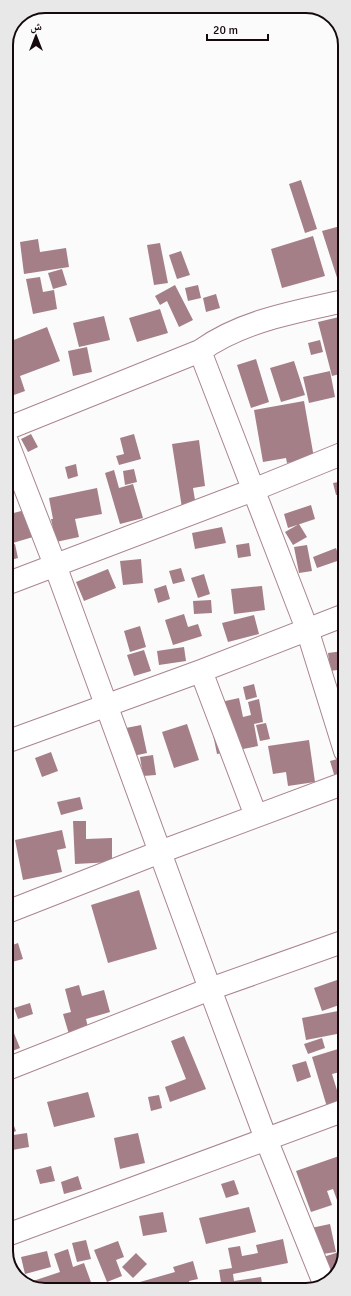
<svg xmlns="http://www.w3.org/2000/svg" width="351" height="1296" viewBox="0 0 351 1296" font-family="Signika,'Noto Naskh Arabic',sans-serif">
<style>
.building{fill:#a47f88}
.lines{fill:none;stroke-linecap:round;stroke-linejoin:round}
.street-casing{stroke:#aa858d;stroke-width:24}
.street{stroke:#fff;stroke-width:22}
.rim{fill:none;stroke:#16090d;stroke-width:2}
</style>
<rect width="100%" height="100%" fill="#fbfbfb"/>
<path class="building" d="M301,180L317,229L305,233L289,184Z
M344,225V286L340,287L322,231Z
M313,236L325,276L282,288L271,249Z
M38,239L40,252L66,248L69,267L24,274L20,242Z
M160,243L168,283L154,285L147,245Z
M181,251L190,275L177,279L169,255Z
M62,269L67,285L53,289L48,273Z
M40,277L43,292L54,290L57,309L33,314L26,279Z
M175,285L193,320L179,327L167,301L160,305L155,296Z
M198,285L201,298L188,301L185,288Z
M216,294L220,308L206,312L203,298Z
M160,309L168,333L137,342L129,318Z
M104,316L110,340L79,347L73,323Z
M339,317L344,336V373L332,376L318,322Z
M47,327L60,361L20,376L25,391L14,395L6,376V343Z
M320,340L323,352L311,355L308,343Z
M87,347L92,372L73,376L68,351Z
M256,359L269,402L251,408L237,365Z
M294,361L305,395L281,402L270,368Z
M330,371L335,397L309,403L303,377Z
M304,401L314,458L287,463L286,458L263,462L254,410Z
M31,434L38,447L28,452L21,439Z
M134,434L141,459L119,465L116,456L124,454L120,438Z
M199,440L205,486L193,488L196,506L182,508L172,444Z
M76,464L78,476L68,479L65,467Z
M134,469L137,482L125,485L123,471Z
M114,470L119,488L133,484L143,518L120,524L105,473Z
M344,481V494L336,495L333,483Z
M97,488L102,514L75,519L79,537L56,542L51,519H53L49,498Z
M311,505L315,519L288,528L284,514Z
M25,510L33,537L6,545V515Z
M299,524L307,537L293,545L285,532Z
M222,527L226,543L195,549L192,533Z
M249,543L251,556L238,558L236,545Z
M15,544L18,558L7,561L6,546Z
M307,545L312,571L299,573L294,547Z
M336,548L340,560L317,568L313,557Z
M141,559L143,583L123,585L120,561Z
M181,568L185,581L173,584L169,571Z
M108,569L116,588L84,601L76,582Z
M204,574L210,594L198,598L191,578Z
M166,585L170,599L158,603L154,589Z
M262,586L265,610L234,614L231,589Z
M211,600L212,613L194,614L193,601Z
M184,614L188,627L198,624L202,636L173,645L165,620Z
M254,615L259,634L228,642L222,623Z
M140,626L146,647L130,652L124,631Z
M184,647L186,661L159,665L157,651Z
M144,650L151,671L134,676L127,655Z
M343,651L345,669L330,671L328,653Z
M345,675V697H344L337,677Z
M254,684L257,697L246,700L243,687Z
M239,698L243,717L251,715L248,702L259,699L263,722L254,724L258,746L217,754L207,705Z
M266,723L270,739L260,741L256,725Z
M187,724L199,760L174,768L162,732Z
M141,725L147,753L133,756L126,728Z
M309,740L315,782L288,786L286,772L273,774L268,746Z
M51,752L58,771L42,777L35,758Z
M153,755L156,775L143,776L140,757Z
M345,757V779L336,781L330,761Z
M80,797L83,809L61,815L57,802Z
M73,821H86V839L112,838V862L75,864Z
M62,830L66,848L57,850L62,872L23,880L15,840Z
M139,890L157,949L108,963L91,905Z
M18,943L23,959L12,962L7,947Z
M337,980L345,1003L322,1011L314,988Z
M79,985L82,996L104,990L110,1012L86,1019L90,1036L71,1041L63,1014L71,1012L65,989Z
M30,1003L33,1014L18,1019L14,1008Z
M338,1011L342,1033L306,1040L302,1018Z
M7,1016L20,1048L7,1053Z
M184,1036L206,1089L170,1102L165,1087L186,1079L171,1041Z
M322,1038L325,1048L308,1054L304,1044Z
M338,1049L344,1071L332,1074L341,1103L327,1107L312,1057Z
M306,1061L311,1077L297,1082L292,1065Z
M88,1092L95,1117L54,1127L47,1102Z
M159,1095L162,1108L151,1111L148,1097Z
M12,1121L16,1131L7,1135V1123Z
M27,1133L29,1147L7,1151V1136Z
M138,1133L145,1163L120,1169L114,1138Z
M342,1155L345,1162V1198L337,1200L333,1189L327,1191L332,1205L311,1212L296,1171Z
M51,1166L55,1181L40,1184L36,1170Z
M78,1176L82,1189L64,1194L61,1182Z
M234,1180L239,1194L226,1198L221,1184Z
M249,1207L256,1232L206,1244L199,1218Z
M163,1212L167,1232L143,1236L139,1216Z
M330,1224L336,1252L316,1255L311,1228Z
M283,1239L288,1263L233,1274L234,1281L261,1277L263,1289H222L219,1270L232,1268L228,1248L240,1246L242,1256L258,1253L256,1245Z
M86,1240L91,1259L77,1262L72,1243Z
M118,1241L124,1257L116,1260L122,1276L107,1282L94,1250Z
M68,1249L73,1267L84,1263L92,1285L83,1288L84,1290H41L31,1285L30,1282L60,1272L54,1254Z
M47,1251L51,1267L25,1274L21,1257Z
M339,1252L341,1261L338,1271L325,1275L320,1258Z
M136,1253L147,1264L133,1278L122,1267Z
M193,1261L198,1279L189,1281L191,1289L127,1290L126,1286L175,1272L173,1267Z"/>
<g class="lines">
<defs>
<path id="street" d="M200,351L307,629L345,751
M6,429L200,351C241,321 295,312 344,301
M6,439L55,565L210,989L266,1139L324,1283
M6,584L253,490L344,453
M201,671L256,816
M6,742L201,671L345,615
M7,912L160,852L345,783
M7,1069L210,989L345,941
M7,1235L345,1110"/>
</defs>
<use href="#street" class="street-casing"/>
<use href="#street" class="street"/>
</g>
<path d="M0 0H351V1296H0ZM45 13H306A32 32 0 0 1 338 45V1251A32 32 0 0 1 306 1283H45A32 32 0 0 1 13 1251V45A32 32 0 0 1 45 13Z" fill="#e9e8e8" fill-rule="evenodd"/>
<path class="rim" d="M45 13H306A32 32 0 0 1 338 45V1251A32 32 0 0 1 306 1283H45A32 32 0 0 1 13 1251V45A32 32 0 0 1 45 13Z"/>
<g transform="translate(36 36)" stroke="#fbfbfb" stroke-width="3" paint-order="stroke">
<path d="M0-3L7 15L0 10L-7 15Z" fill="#16090d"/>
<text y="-6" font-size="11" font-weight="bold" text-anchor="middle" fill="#16090d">ش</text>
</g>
<path d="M207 34v6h61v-6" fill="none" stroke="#16090d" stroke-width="2"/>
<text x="213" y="34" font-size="12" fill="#16090d" stroke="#fbfbfb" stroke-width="3" paint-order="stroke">20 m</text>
</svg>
